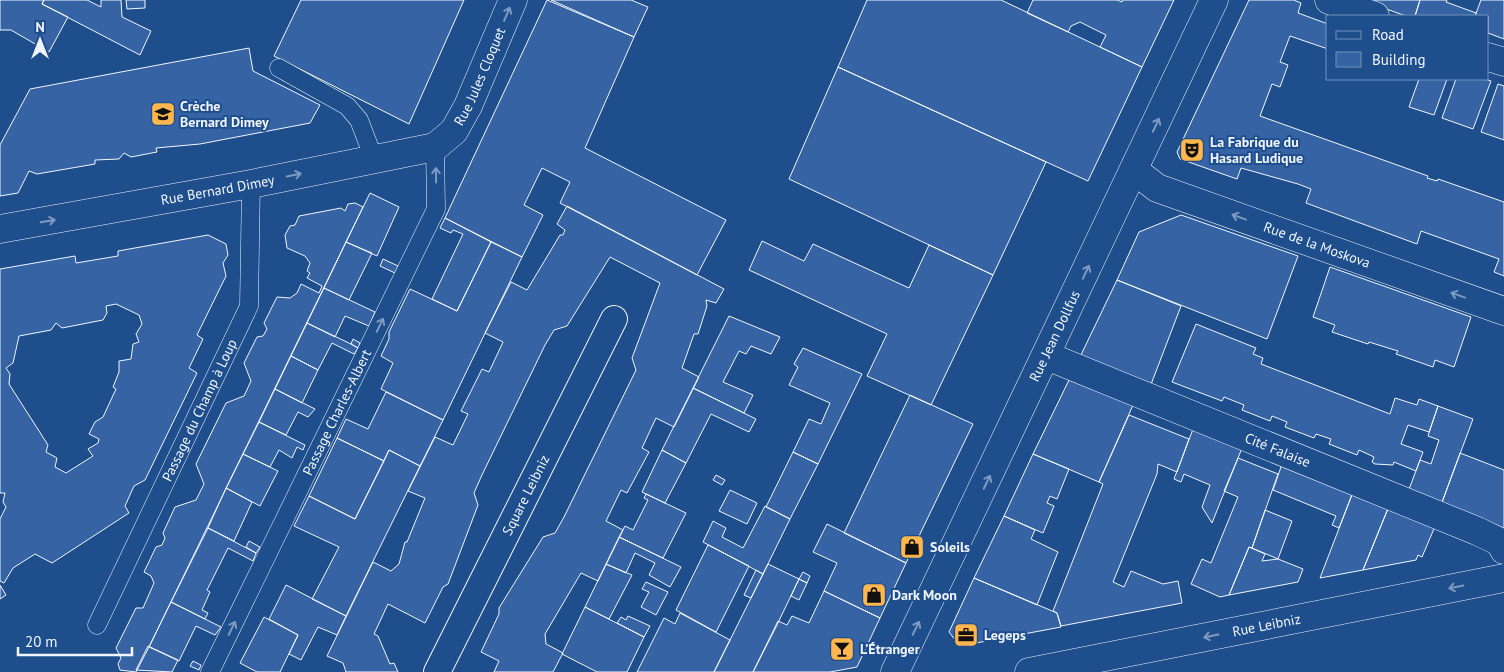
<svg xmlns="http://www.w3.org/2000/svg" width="1504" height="672" viewBox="0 0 1504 672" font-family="'PT Sans',sans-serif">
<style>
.building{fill:#3563a3;stroke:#f2f6ff;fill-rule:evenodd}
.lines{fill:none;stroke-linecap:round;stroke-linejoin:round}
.service-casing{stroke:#f2f6ff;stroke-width:19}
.pedestrian-casing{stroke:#f2f6ff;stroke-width:28}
.minor-casing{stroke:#f2f6ff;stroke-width:29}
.service{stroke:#1f4e8c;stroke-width:18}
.pedestrian{stroke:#1f4e8c;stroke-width:26}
.minor{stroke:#1f4e8c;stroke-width:28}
.oneway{stroke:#7e9ac0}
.labels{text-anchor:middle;stroke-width:4;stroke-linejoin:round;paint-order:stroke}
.street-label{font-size:14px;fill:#f2f6ff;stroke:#1f4e8c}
.poi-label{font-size:14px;font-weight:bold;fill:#f2f6ff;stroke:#1f4e8c;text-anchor:start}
</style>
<rect width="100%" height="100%" fill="#1f4e8c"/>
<path class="building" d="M0,0H44L42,4L68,17L49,52L11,30H0Z
M44,0H87L101,7V0H121L122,17L151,31L140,55L42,4Z
M126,0H145V8L127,9Z
M301,0H464L409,124L274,56Z
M547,0L634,37L585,148L726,220L697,275L560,203L570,182L542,168L524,205L543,215L522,257L445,218Z
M551,0H631L648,7L634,37Z
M867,0H1001L1142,67L1088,181L838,67Z
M1033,0H1117L1122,2V0H1174L1142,67L1100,47L1106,35L1080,22L1071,26L1068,32L1027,13Z
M1249,0H1294L1301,3L1298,13L1328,24V49L1290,36L1280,62L1288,65L1280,87L1272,84L1260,116L1428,176L1427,178L1437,181L1438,179L1504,202V276L1494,272L1499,259L1421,231L1417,244L1306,203L1311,189L1298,184L1241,168L1237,179L1180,159L1177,152Z
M1361,0H1420L1415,16H1406Z
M1420,0H1447L1446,2L1476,13L1475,16H1415Z
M1481,0H1504V39L1488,33V16H1475Z
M249,48L253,71L320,105L310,123L200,144L156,148L157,152L131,157L124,153L119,159L95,160V164L37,174L29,171L18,193L0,196V145L30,89Z
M838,67L1046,162L993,275L789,179Z
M1419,79H1447L1434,115L1409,107Z
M1456,79H1485L1491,81L1473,129L1442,118Z
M1498,84L1504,86V140L1481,132Z
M370,193L399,207L377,256L346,242Z
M355,203L363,207L149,647L136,672L120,670L118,664L121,658L116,648L136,608H143L154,583L151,576L144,572L156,547L162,545L165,538L163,533L175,507L196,500L204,484L196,464L226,403L244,396L251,381L244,363L257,337L263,336L267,329L264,323L277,297L290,298L297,293L301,284L319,293L322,286L307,278L310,273L307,271L310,263L305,256L287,248L285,235L290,226L295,225L299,216L341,208L345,211L348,204Z
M567,206L724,289L716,303L706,300L707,306L698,334H694L682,368L699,377L674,427L656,418L642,448L649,452L627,493L621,490L606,521L623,530L598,581L581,573L545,634L546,644L563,653L553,672H494L499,661L481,652L499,614V608L543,537L555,533L564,517L636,370L632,358L660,283L610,257L567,326L554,330L545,345L481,477L474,493L478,505L448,584L443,587L425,623L388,604L374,634L378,636L390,664L394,663L398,672H346L343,663L327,656L373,562L391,571L399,564L405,542H407L425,498L408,491L435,437L453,445L468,414L461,411L482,369L489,372L503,342L485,333L511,282L527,290L560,235H563L565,230L557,224Z
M1181,215L1298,256L1267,339L1117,280L1139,232Z
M445,218L491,242L457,311L432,299L463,234L453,230L451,233L440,228Z
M208,235L226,244L228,255L223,263L226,276L197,335L203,339L189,368L197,373L145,480L134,486L125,506L129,513L52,563L35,554L13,568L4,583L0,581V519L6,507L3,502L5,493H0V269L75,256L76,263L118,256V251ZM116,304L139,315L142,324L136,334L139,342L133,344L131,359L119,361V372L113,387L116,389L103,417L95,422L89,434L99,439L98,443L88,449L93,456L66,473L55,467L57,458L46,452L48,445L9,384L10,374L6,368L13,363L19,336L51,330L56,323L62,328L103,320L107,313L106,306Z
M762,241L804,261L813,244L909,288L929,245L993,275L931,405L867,376L887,334L749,270Z
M346,242L372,253L349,300L324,288Z
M491,242L522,257L443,420L381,389L393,363L381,356L389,339V332L410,289L457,311Z
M383,259L398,266L395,273L380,266Z
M1330,267L1471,317L1454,367L1435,360L1433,367L1396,354L1398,351L1369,342L1368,344L1332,332L1335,325L1313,317Z
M1117,280L1181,306L1150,387L1079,359Z
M324,288L375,312L369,326L345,316L335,337L307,323Z
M729,316L780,337L771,354L751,346L746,354L739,351L723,382L753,395L744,413L693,388Z
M307,323L351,344L358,348L354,354L332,343L318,370L291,356Z
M1196,324L1256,348L1253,354L1263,358L1261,364L1390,414L1395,398L1417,405L1419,399L1438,406L1429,432L1408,425L1401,444L1423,452L1416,471L1394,462L1393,465L1375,464L1372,462L1374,457L1359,450L1357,455L1329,444L1331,439L1316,434L1314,438L1285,427L1287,422L1272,416L1270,421L1242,410L1244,405L1224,397L1222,401L1172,382Z
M353,339L360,343L358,348L351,344Z
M803,348L862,374L818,464L793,452L809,419L821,424L830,403L789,385L798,367L794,364Z
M291,356L318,370L302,403L275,389Z
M1069,380L1133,405L1099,482L1033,454Z
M693,388L756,419L749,432L711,414L686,463L662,450Z
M275,389L315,409L308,417L298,412L286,435L259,422Z
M386,392L443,420L420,466L389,450L384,461L337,438L346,419L368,429Z
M910,395L973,424L906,563L844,533Z
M1438,406L1473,419L1441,505L1408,492L1420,460L1431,464L1439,440L1428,436Z
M1129,415L1189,439L1177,472L1158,464L1157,474L1113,582L1124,587L1131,571L1163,584L1178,581L1182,603L1061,626L1057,613L1053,611L1103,484L1099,482Z
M259,422L305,445L303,450L297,447L292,458L279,450L270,467L243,454Z
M1193,429L1242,448L1212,523L1202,507L1210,485L1184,474L1181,482L1174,479Z
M337,438L384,461L355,519L309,496Z
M389,450L420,466L346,616L312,599L339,547L294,526L309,496L355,519Z
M662,450L686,463L665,503L642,492Z
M793,452L818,464L790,519L766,507Z
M1460,453L1504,470V530L1441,505Z
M243,454L278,471L260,506L226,488Z
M1033,454L1069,469L1057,499L1050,496L1047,503L1054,506L1043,533L1004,516Z
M1238,458L1278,474L1252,548L1249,547L1229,595L1220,597L1191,584L1202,559L1211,563L1238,497L1224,491Z
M1282,464L1353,492L1339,528L1332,525L1336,516L1273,490Z
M716,475L725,480L722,485L713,480Z
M226,488L252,502L234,541L208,528Z
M730,490L757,503L747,524L719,511Z
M1353,492L1389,506L1363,570L1320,578Z
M646,494L686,513L663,558L619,537L625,526L633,530L648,500L644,498Z
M765,506L790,519L763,574L703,542L713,521L726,528L722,537L743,548Z
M1389,506L1436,524L1422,557L1418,555L1416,560L1363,570Z
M1265,510L1292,521L1278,559L1252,548Z
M1004,516L1035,530L1031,539L1058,552L1037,605L974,578Z
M827,524L906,563L880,618L824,591L837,563L813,552Z
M208,528L256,553L253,561L228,548L207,590L210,592L202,610L208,613L205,619L171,602Z
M619,537L681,567L670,587L649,575L655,563L635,553L626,573L606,564Z
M249,541L260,547L256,553L246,547Z
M708,545L749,566L716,632L676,610Z
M1249,547L1265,554L1262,561L1278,559L1303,569L1298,582L1229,595Z
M606,564L632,575L609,619L585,607Z
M768,564L799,579L775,629L753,672H714Z
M756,570L763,574L751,598L744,595Z
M803,572L810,576L807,583L799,579Z
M974,578L1057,613L1061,627L960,646L949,632Z
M799,579L807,583L799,600L791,596Z
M646,582L668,592L656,615L641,607L649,592L642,589Z
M0,585L6,595L0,599Z
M286,585L346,616L337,635L318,627L301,660L289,654L298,635L269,619Z
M824,591L880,618L857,667L830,672H753L778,621L787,625L792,616L809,623Z
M171,602L221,627L215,635L196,626L179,661L149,647Z
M585,607L644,637L627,672H597L562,654Z
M680,613L730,640L714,672H637L664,618L675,624Z
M628,616L650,626L644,637L617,623L621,617L626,620Z
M264,617L298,635L280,672H257L240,663Z
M148,646L178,660L172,672L136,670Z
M193,661L201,665L199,670L190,666Z"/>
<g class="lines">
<defs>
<g id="service">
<path d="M279,68L347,106L359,120L374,159"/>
<path id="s1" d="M97,625L249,306L251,184"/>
<path id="s2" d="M210,672L436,209L435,147"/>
</g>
<g id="pedestrian">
<path id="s3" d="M437,672L614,319"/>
</g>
<g id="minor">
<path d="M1329,0L1375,16"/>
<path d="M1488,57L1504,62"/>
<path id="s4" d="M1134,170L1157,188L1504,311"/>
<path id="s5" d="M0,229L251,184L435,147L454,131L468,106L513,0"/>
<path id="s6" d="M1047,356L1477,531L1500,542L1504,550"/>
<path id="s7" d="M895,672L1214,0"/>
<path id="s8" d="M1029,672L1504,578"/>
</g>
</defs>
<use href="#service" class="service-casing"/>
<use href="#pedestrian" class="pedestrian-casing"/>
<use href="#minor" class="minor-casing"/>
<use href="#service" class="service"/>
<use href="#pedestrian" class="pedestrian"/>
<use href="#minor" class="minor"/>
</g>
<defs><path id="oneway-shaft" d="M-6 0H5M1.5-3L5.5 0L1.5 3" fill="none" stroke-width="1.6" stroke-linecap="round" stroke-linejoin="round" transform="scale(1.25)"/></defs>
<g class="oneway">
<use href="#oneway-shaft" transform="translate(507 14) rotate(-67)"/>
<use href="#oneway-shaft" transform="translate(1156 125) rotate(-65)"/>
<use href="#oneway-shaft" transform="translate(294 175) rotate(-11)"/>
<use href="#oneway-shaft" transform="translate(436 175) rotate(-91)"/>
<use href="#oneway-shaft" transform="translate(1239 217) rotate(-160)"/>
<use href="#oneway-shaft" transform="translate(48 221) rotate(-10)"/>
<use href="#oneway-shaft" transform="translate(1086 272) rotate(-65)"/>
<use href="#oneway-shaft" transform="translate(1458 295) rotate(-160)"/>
<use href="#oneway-shaft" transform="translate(380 325) rotate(-64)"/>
<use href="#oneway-shaft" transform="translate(987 482) rotate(-64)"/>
<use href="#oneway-shaft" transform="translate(1456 587) rotate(169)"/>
<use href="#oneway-shaft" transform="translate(232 628) rotate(-64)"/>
<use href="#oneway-shaft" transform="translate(916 628) rotate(-64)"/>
<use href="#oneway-shaft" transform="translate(1211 636) rotate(169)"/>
</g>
<defs>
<symbol id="school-square" viewBox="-11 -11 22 22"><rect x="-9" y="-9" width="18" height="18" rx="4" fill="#ffb74d" stroke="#1f4e8c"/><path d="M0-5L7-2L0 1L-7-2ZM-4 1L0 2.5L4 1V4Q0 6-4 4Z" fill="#111"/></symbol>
<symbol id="theatre-square" viewBox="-11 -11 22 22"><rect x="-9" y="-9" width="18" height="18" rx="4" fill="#ffb74d" stroke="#1f4e8c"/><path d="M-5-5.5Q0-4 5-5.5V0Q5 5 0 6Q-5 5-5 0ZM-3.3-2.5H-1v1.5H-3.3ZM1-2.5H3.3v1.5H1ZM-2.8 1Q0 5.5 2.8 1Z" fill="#111"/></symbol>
<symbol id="shop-square" viewBox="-11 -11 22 22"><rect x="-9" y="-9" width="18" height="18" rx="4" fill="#ffb74d" stroke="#1f4e8c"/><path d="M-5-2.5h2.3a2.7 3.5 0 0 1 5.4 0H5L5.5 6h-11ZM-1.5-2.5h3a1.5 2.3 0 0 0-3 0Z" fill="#111"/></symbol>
<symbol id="office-square" viewBox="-11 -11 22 22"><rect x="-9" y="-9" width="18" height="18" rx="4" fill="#ffb74d" stroke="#1f4e8c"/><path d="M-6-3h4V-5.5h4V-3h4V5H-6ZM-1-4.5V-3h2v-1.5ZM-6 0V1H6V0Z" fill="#111"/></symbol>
<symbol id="bar-square" viewBox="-11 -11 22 22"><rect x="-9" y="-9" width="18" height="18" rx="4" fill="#ffb74d" stroke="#1f4e8c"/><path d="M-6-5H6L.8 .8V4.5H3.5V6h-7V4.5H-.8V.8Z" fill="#111"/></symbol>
</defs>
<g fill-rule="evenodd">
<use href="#school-square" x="149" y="100" width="28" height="28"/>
<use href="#theatre-square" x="1178" y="136" width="28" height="28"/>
<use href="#shop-square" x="898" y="533" width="28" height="28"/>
<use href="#shop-square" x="860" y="581" width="28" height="28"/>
<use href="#office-square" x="952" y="621" width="28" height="28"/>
<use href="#bar-square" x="828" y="635" width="28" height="28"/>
</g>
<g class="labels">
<g class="street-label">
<text dy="5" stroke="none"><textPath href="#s5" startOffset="528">Rue Jules Cloquet</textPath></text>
<text dy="5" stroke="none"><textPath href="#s5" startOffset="221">Rue Bernard Dimey</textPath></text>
<text dy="5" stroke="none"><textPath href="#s4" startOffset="199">Rue de la Moskova</textPath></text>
<text dy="5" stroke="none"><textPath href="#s7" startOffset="372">Rue Jean Dollfus</textPath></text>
<text dy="5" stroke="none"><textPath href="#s1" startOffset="238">Passage du Champ à Loup</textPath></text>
<text dy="5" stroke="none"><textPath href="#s2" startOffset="289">Passage Charles-Albert</textPath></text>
<text dy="5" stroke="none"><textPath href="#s6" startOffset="249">Cité Falaise</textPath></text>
<text dy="5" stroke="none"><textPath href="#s3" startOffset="198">Square Leibniz</textPath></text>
<text dy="5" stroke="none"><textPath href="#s8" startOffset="242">Rue Leibniz</textPath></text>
</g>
<g class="poi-label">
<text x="180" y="111">Crèche<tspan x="180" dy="16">Bernard Dimey</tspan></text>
<text x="1210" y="147">La Fabrique du<tspan x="1210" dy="16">Hasard Ludique</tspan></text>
<text x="930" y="552">Soleils</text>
<text x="892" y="600">Dark Moon</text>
<text x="984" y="640">Legeps</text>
<text x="860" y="654">L’Étranger</text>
</g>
</g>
<rect x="1326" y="15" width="162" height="65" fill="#1f4e8c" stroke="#7391ba"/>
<rect x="1336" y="31" width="25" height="8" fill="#1f4e8c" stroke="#7391ba"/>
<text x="1372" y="40" font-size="15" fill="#f2f6ff">Road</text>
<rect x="1336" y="52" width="25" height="15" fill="#3563a3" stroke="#7391ba"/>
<text x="1372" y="65" font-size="15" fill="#f2f6ff">Building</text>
<g transform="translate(40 40)" stroke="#1f4e8c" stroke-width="4" paint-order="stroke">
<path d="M0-4L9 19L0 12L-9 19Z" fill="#f2f6ff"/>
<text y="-8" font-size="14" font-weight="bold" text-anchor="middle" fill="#f2f6ff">N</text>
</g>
<path d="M18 647v8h114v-8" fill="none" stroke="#f2f6ff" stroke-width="2.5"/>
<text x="25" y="647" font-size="15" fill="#f2f6ff" stroke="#1f4e8c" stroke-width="4" paint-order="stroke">20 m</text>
</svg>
